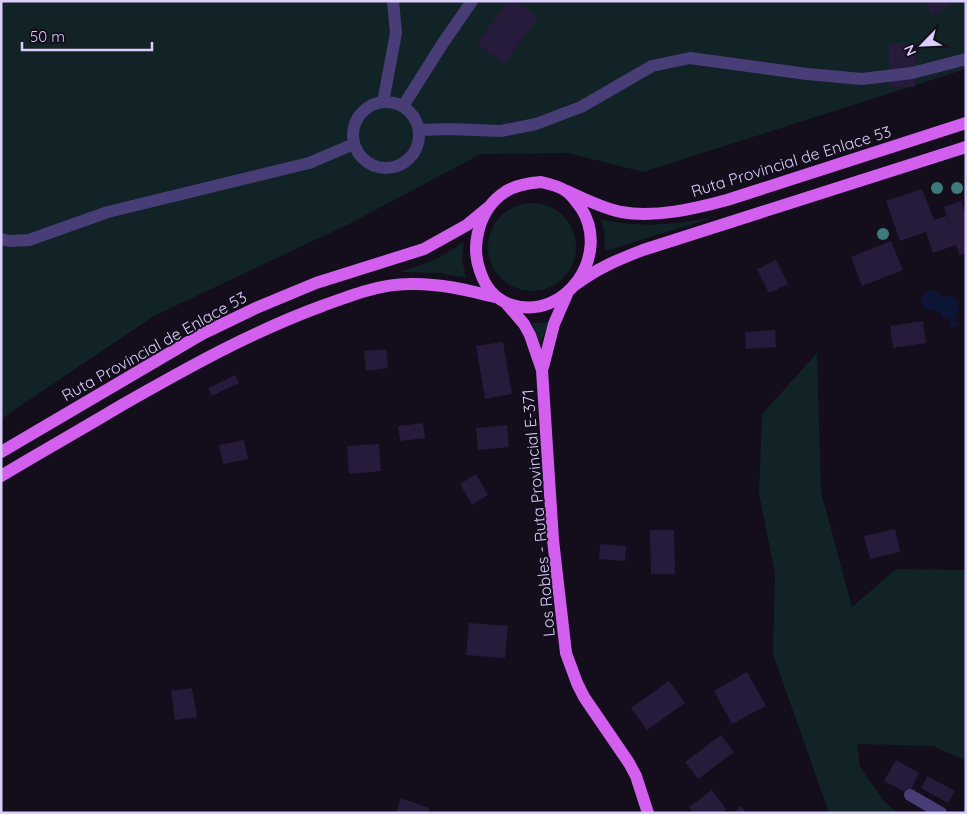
<svg xmlns="http://www.w3.org/2000/svg" width="967" height="814" viewBox="0 0 967 814" font-family="Quicksand,sans-serif">
<style>
.green{fill:#112326}
.water{fill:#0d1536}
.building{fill:#271b3b}
.lines{fill:none;stroke-linecap:round;stroke-linejoin:round}
.minor{stroke:#493d77;stroke-width:12}
.major{stroke:#d35fef;stroke-width:12}
.tree{fill:#3e797b}
.labels{text-anchor:middle;stroke-width:4;stroke-linejoin:round;paint-order:stroke}
.street-label{font-size:16px;fill:#dacefa;stroke:#130d1c}
</style>
<rect width="100%" height="100%" fill="#130d1c"/>
<path class="green" d="M1,1H966V69L643,172L568,153L481,154L351,223L154,316L1,419Z
M488 247a44 44 0 1 1 88 0a44 44 0 1 1-88 0Z
M715,217L605,251L604,232L601,219C642,229 675,224 715,217Z
M464,242L462,259L466,278L439,273L400,272L435,260Z
M550,321L540,344L532,323H539Z
M817,353L821,492L852,607L896,569L966,570V761L933,746L857,744L860,767L883,800L898,813H829L773,654L775,573L759,494L762,414Z"/>
<path class="water" d="M933,289L941,296L953,297L957,301V306L960,310L955,314L958,326L951,327L949,323V318H943L939,311L926,309L921,303V299C924,293 927,291 933,289Z"/>
<path class="building" d="M508,1H515L538,18L504,64L477,44Z
M924,1H948L950,5L931,15Z
M889,43H915V87H889Z
M922,189L934,220L946,216L952,233L944,207L961,201L966,216V253L959,255L956,245L933,253L926,232L900,241L886,201Z
M891,241L903,270L862,286L851,257Z
M776,260L788,284L769,293L757,269Z
M923,321L926,343L893,348L890,326Z
M775,330L776,347L746,349L745,332Z
M503,342L512,394L485,399L476,346Z
M386,349L388,368L366,371L364,351Z
M235,375L239,383L212,396L208,388Z
M423,423L425,438L400,441L398,426Z
M507,425L509,447L478,450L476,428Z
M244,440L248,459L223,464L219,445Z
M379,444L381,471L349,474L347,446Z
M476,474L488,495L472,505L460,484Z
M895,529L900,552L870,559L864,536Z
M650,530H674L675,574H651Z
M600,544L626,546L625,561L599,559Z
M469,623L508,626L505,658L466,655Z
M747,672L766,706L732,724L714,691Z
M669,681L685,703L647,730L631,708Z
M192,688L197,717L175,720L171,691Z
M721,735L734,752L698,779L685,762Z
M896,760L919,773L909,794L884,781Z
M927,776L955,791L948,803L921,788Z
M712,790L726,809L722,813H693L689,807Z
M401,798L429,808L428,813H396Z
M741,806L747,813H733Z"/>
<g class="lines">
<path class="minor" d="M353 135a33 33 0 1 1 66 0a33 33 0 1 1-66 0Z
M383,102L396,33L393,1
M403,106L443,43L472,1
M419,130L449,129L501,131L536,124L581,107L652,66L690,58L807,74L862,79L912,73L966,59
M1,239L10,241L29,240L108,212L309,163L354,144
M910,795L941,813"/>
<path class="major" d="M541,182C550,184 559,186 566,191C572,195 577,203 581,208C611,254 567,321 512,305C496,300 485,287 480,271C470,244 480,208 505,192C515,185 529,183 541,182Z
M567,191C584,199 602,208 621,212C655,218 694,209 727,200L966,123
M575,285C598,268 617,260 643,250L966,147
M506,303L524,324L530,335L542,370L553,540L566,653L577,683L584,697L629,763L636,776L648,813
M543,367L554,324L567,294
M1,452L202,334L256,308L316,283L424,249L467,225L490,206
M1,476C41,452 82,429 122,405C187,368 251,332 322,306C349,296 380,284 409,284C439,283 467,290 495,297"/>
</g>
<g class="tree">
<circle cx="937" cy="188" r="6"/>
<circle cx="957" cy="188" r="6"/>
<circle cx="883" cy="234" r="6"/>
</g>
<g class="labels">
<g class="street-label">
<text transform="translate(791 161) rotate(-17)" y="6">Ruta Provincial de Enlace 53</text>
<text transform="translate(154 346) rotate(-29)" y="6">Ruta Provincial de Enlace 53</text>
<text transform="translate(538 513) rotate(-95)" y="6">Los Robles - Ruta Provincial E-371</text>
</g>
</g>
<rect width="967" height="814" fill="none" stroke="#dacefa" stroke-width="5"/>
<g transform="translate(922 45) rotate(246)" stroke="#130d1c" stroke-width="4" paint-order="stroke">
<path d="M0-4L9 19L0 12L-9 19Z" fill="#dacefa"/>
<text y="-8" font-size="14" font-weight="bold" text-anchor="middle" fill="#dacefa">N</text>
</g>
<path d="M22 42v8h130v-8" fill="none" stroke="#dacefa" stroke-width="2.5"/>
<text x="30" y="42" font-size="15" fill="#dacefa" stroke="#130d1c" stroke-width="4" paint-order="stroke">50 m</text>
</svg>
